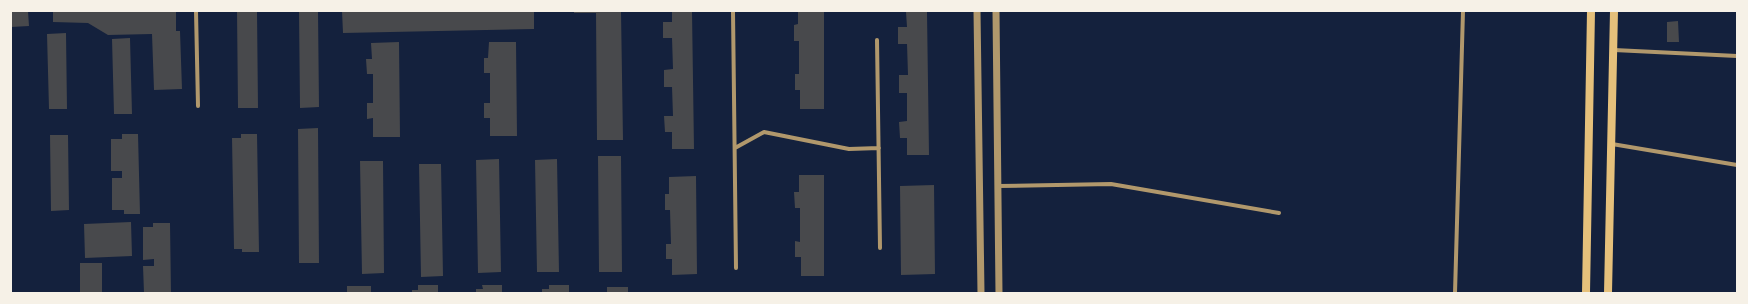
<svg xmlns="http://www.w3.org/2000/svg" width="1748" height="304" viewBox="0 0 1748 304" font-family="'PT Sans',sans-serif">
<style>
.building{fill:#48494c}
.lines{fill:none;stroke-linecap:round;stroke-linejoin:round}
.minor{stroke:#b1986c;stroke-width:4}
.tertiary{stroke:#b1986c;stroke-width:7}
.secondary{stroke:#e5c07b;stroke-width:8}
</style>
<rect width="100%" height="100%" fill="#14213d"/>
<path class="building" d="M11,11H28L29,26L11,27Z
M53,11H176V31H180L182,89L154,90L152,34L108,35L88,23L53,22Z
M237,11H257L258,108H238Z
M299,11H318L319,107L300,108Z
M342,11H534V29L343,33Z
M574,11H621L623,140H597L596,13H574Z
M672,11H692L694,149H672V132H665L664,116H673L672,87H664V70L673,69L672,38H663V22H672Z
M798,11H824V109H800V90H795V74H799V41H794V25L798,24Z
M906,12H927L929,155H907V138H900L899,122L907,121V93H899V75H908L907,44H898V27H907Z
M1678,21L1679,42H1667V22Z
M66,33L67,109H49L47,34Z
M130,38L132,114H114L112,39Z
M399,42L400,137H373V118L367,119V103H373V74H367L366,59H372L371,43Z
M489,42H516L517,136H490V118H484V103H490V73H484V58H488Z
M318,128L319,263H299L298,129Z
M122,134H138L140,214H124V210H112V178H122V171H111V139H122Z
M241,134H257L259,252H242V249H234L232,138H241Z
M50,135H68L69,210L51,211Z
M598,156H621L622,272H599Z
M499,159L501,272L478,273L476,160Z
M557,159L559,272H537L535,160Z
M360,161H383L384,273L362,274Z
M419,164H441L443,276L421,277Z
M799,175H824V276H801V257H795V241L800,242V208H795L794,192H799Z
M696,176L697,274L672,275V259H666V244H671L670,210H665V194H669V177Z
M934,185L935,274L901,275L900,186Z
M131,222L132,256L85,258L84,224Z
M153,223H170L171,293H144L143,266H154V259L143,260V227H153Z
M80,263H102V293H80Z
M418,285H438V293H412V290H418Z
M482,285H502V293H476V289H483Z
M549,285H569V293H542V289H549Z
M347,286H371V293H347Z
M607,287H628V293H607Z"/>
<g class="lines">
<path class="minor" d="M196,11L198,106
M733,11L736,268
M877,40L880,248
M1614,50L1737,56
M1612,144L1737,165
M735,148L764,132L849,149L879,148
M998,186L1111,184L1279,213
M1455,293L1463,11"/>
<path class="tertiary" d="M977,11L981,293
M996,11L999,293"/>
<path class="secondary" d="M1586,293L1591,11
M1608,293L1614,11"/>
</g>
<rect width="1748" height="304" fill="none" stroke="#f6f1e7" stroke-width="24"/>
</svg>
